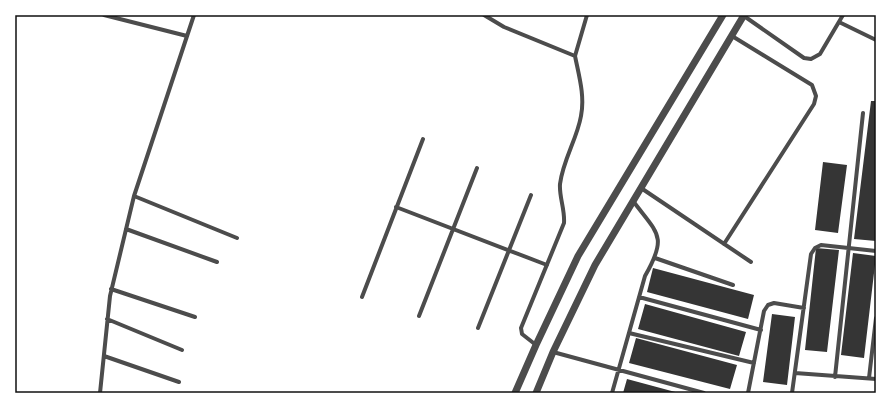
<svg xmlns="http://www.w3.org/2000/svg" width="891" height="408" viewBox="0 0 891 408" font-family="Quicksand,sans-serif">
<style>
.building{fill:#353535}
.lines{fill:none;stroke-linecap:round;stroke-linejoin:round}
.minor{stroke:#4c4c4c;stroke-width:4}
.tertiary{stroke:#4c4c4c;stroke-width:7}
.neatline{fill:none;stroke:#111;stroke-width:1.5}
</style>
<rect width="100%" height="100%" fill="#fff"/>
<path class="building" d="M871,101H876V241L854,239Z
M823,162L847,165L838,233L815,230Z
M816,248L839,250L827,352L805,350Z
M853,253L876,256L864,358L841,355Z
M653,268L754,295L748,319L647,292Z
M645,304L746,332L739,356L638,329Z
M772,314L795,317L787,385L763,382Z
M636,338L737,365L730,389L629,363Z
M627,379L679,393H623Z"/>
<g class="lines">
<path class="minor" d="M104,15L187,36
M484,15L504,27L575,56L587,15
M744,16L804,58L811,59L820,54L843,15
M839,22L876,40
M641,188L751,262
M134,196L237,238
M396,207L547,265
M126,229L217,262
M724,244L814,104L816,96L812,85L732,36
M655,258L733,285
M111,289L195,317
M362,297L423,139
M639,297L761,330
M419,316L477,168
M107,319L182,350
M478,328L531,195
M629,333L754,363
M536,345L522,334L521,328L564,223C565,209 559,197 560,184C563,160 577,139 581,116C585,96 579,76 575,56
M553,352L704,393
M104,356L179,382
M795,373L876,379
M835,377L863,113
M869,378L876,318
M100,393L110,296L134,196L194,15
M612,393L645,276C668,236 658,234 633,201
M748,393L764,311L768,305L774,303L804,308
M792,393L811,254L815,248L821,245L876,251"/>
<path class="tertiary" d="M515,393L536,345L578,256L723,15
M536,393L553,352L595,265L744,15"/>
</g>
<rect width="891" height="408" fill="none" stroke="#ffffff" stroke-width="32"/>
<rect x="16" y="16" width="859" height="376" class="neatline"/>
</svg>
